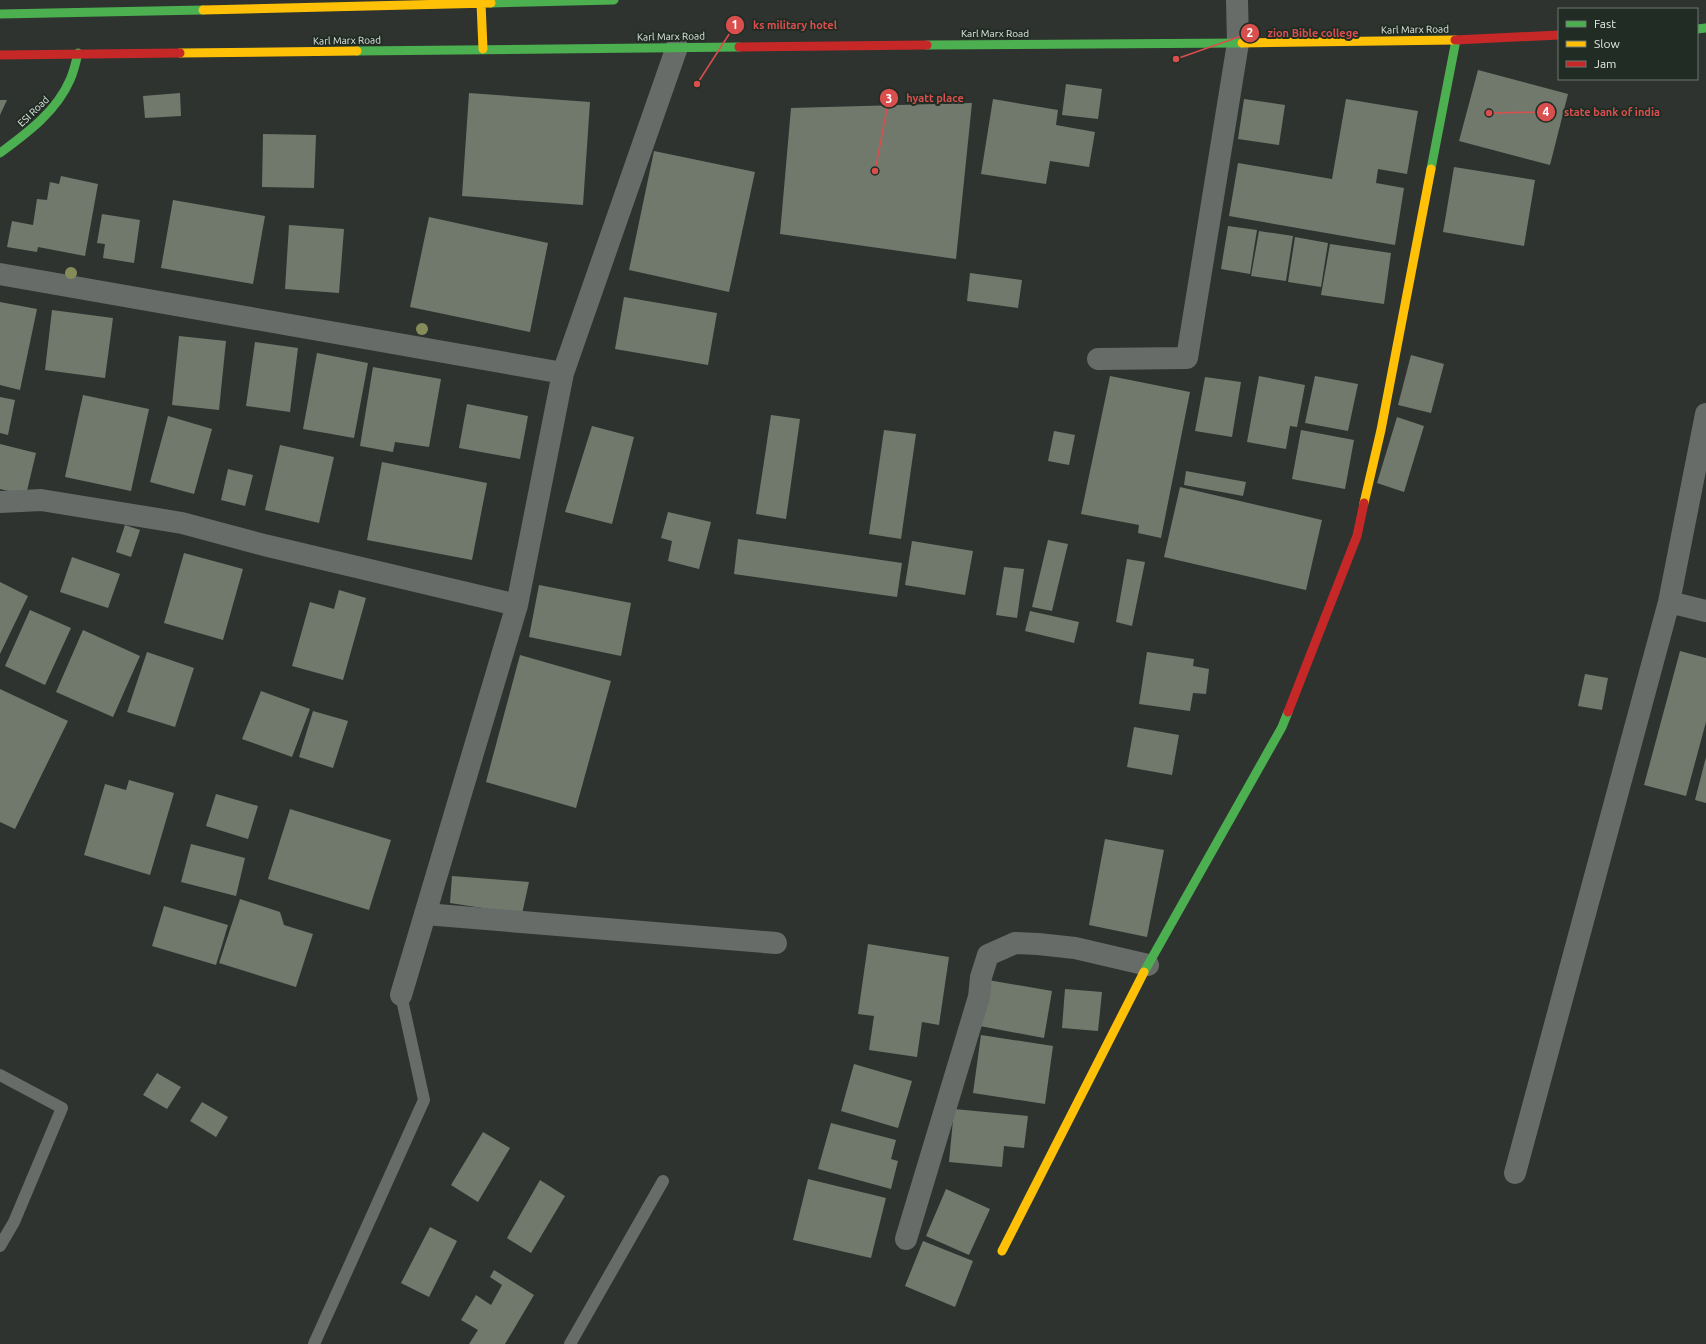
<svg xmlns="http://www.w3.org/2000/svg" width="1706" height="1344" viewBox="0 0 1706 1344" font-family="Ubuntu,sans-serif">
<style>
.building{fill:#71796d}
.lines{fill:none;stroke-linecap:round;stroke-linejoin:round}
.lane{stroke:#676c68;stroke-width:12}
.street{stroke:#676c68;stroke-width:22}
.fast{stroke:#4caf50;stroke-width:9}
.slow{stroke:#ffc107;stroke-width:9}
.jam{stroke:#c62828;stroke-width:9}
.tree{fill:#858c59}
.labels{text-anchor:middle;stroke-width:4;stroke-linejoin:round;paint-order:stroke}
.street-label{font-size:10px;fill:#e4ebe6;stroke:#212c24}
.leader{fill:none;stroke:#d94f4e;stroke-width:1.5}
.callout-dot{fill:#d94f4e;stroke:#212c24;stroke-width:1.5}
.mark-label{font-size:12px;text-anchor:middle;font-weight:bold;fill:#fff}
.callout-label{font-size:11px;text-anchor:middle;font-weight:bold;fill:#d94f4e;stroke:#212c24;stroke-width:4;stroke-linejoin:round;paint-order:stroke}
</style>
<rect width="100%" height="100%" fill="#2e332f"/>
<path class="building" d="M1478,70L1568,94L1550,165L1459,141Z
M1066,84L1102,89L1098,119L1062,115Z
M180,93L181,116L145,118L143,96Z
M469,93L590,102L583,205L462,196Z
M993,99L1058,110L1056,125L1095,132L1089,167L1050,161L1046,184L981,174Z
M1244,99L1285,105L1279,145L1238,139Z
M1346,99L1418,111L1407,174L1378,169L1376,183L1404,188L1395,245L1229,216L1238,163L1332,179Z
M0,100H7L0,115Z
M972,103L956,259L780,234L791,108Z
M263,134L316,135L314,188L262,187Z
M654,151L755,172L729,292L629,270Z
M1454,167L1535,180L1524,246L1443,232Z
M61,176L98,184L85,256L38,247L37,252L7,247L12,221L33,225L37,199L47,200L50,182L59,184Z
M173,200L265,216L253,284L161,268Z
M102,214L140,220L134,263L103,258L105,244L97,243Z
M429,217L548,243L530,332L410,307Z
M289,225L344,229L339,293L285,289Z
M1228,226L1257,230L1250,274L1221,269Z
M1259,231L1293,236L1286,281L1251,276Z
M1295,237L1328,243L1321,287L1288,282Z
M1330,244L1391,253L1384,304L1321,295Z
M970,273L1022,280L1018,308L967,301Z
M624,297L717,313L708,365L615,349Z
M0,302L37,309L20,390L0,385Z
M52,310L113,318L105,378L45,370Z
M179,336L226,341L219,410L172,405Z
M255,342L298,348L290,412L246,406Z
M317,353L368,363L354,438L303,429Z
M1411,355L1444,364L1431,413L1398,405Z
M373,367L441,379L429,447L395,442L393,452L360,446Z
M1110,376L1190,392L1161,538L1138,533L1139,525L1081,514Z
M1259,376L1305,385L1297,427L1290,426L1286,449L1247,442Z
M1315,376L1358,384L1348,431L1305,423Z
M1205,377L1241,382L1232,437L1195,431Z
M83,395L149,409L131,491L65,477Z
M0,397L15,400L8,435L0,433Z
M467,404L528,416L520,459L459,448Z
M771,415L800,419L786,519L756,514Z
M168,416L212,429L194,494L150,482Z
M1397,417L1424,426L1404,492L1377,483Z
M592,426L634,437L612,524L565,512Z
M884,430L916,434L901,539L869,534Z
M1301,430L1354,440L1345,489L1292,479Z
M1054,431L1075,435L1069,465L1048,461Z
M0,444L36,453L26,495L0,489Z
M280,445L334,457L319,523L265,510Z
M382,462L487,483L472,560L367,540Z
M228,469L253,475L245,506L221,500Z
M1186,471L1246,482L1243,496L1184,485Z
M1180,487L1322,520L1306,590L1164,557Z
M668,512L711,522L699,569L668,561L672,541L661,538Z
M125,525L140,530L131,557L116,552Z
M738,539L902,563L897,597L734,574Z
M1048,540L1068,544L1052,611L1032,607Z
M912,541L973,551L965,595L905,585Z
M184,553L243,569L223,640L164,623Z
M72,557L120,574L108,608L60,592Z
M1127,559L1145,562L1132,626L1116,622Z
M1004,567L1024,569L1017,618L996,615Z
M0,582L28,596L0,654Z
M539,585L631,603L621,656L529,637Z
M339,590L366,598L343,680L292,666L310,602L334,609Z
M30,610L71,628L45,685L5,666Z
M1030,611L1079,622L1074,643L1025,631Z
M83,630L140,656L113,717L56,692Z
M1680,651L1706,658V722L1686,796L1644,785Z
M147,652L194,668L175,727L127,712Z
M1147,652L1194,659L1193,666L1209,669L1206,694L1193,693L1190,711L1139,704Z
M520,655L611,681L576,808L486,782Z
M1585,674L1608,678L1602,710L1578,706Z
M0,689L68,721L15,829L0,822Z
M261,691L310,709L292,757L242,739Z
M313,711L348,721L333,768L299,757Z
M1134,727L1179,735L1172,775L1127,767Z
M1706,757V803L1695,800Z
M129,780L174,793L150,875L84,855L105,784L126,790Z
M216,794L258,806L248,839L206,826Z
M290,809L391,840L369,910L268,879Z
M1105,839L1164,850L1147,937L1089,925Z
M191,844L245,858L236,896L181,882Z
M452,876L529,882L522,914L450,903Z
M240,899L280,912L284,925L313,934L296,987L219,963Z
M164,906L228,925L216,965L152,946Z
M868,944L949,957L939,1025L922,1022L917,1057L869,1050L874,1016L858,1014Z
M988,980L1052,991L1044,1038L980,1026Z
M1065,989L1102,992L1098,1031L1062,1028Z
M981,1035L1053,1046L1045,1104L973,1093Z
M854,1064L912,1081L898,1128L841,1111Z
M157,1073L181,1087L167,1109L143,1095Z
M202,1102L228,1117L216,1137L190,1121Z
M954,1109L1028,1116L1024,1148L1004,1146L1002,1167L949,1162Z
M831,1123L896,1140L891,1159L898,1161L891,1189L818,1169Z
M483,1132L510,1148L478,1202L451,1185Z
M808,1179L886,1198L871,1258L793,1240Z
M540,1180L565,1196L531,1253L507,1238Z
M946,1189L990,1209L969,1255L926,1236Z
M430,1227L457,1241L429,1297L401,1283Z
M923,1241L973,1261L955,1307L905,1286Z
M494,1270L534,1295L505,1344H469L478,1330L461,1320L476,1295L491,1305L502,1285L490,1277Z"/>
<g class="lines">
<path class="lane" d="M0,1075L62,1108L14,1222L0,1246
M314,1344L424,1100L401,995
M570,1344L663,1181"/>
<path class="street" d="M0,274L563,373
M1098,359L1187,358L1238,43L1237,0
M0,502L41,500L182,523L264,545L517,605
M1669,602L1706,611
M425,914L776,943
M401,995L517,605L563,373L677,47
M1515,1173L1669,602L1706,414
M906,1239L979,997L981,977L988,955L1015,943L1038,944L1075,948L1148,965"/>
<path class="fast" d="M491,3L614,0
M0,14L203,10
M1697,29L1706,28
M927,45L1242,43
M357,51L739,47
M0,153C27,133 56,112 70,80C74,71 76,62 78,53
M1431,169L1456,40
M1144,972L1282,727L1288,712"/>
<path class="slow" d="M481,3L483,49
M203,10L491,3
M1242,43L1455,40
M180,53L357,51
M1364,503L1381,430L1431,169
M1002,1251L1144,972"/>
<path class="jam" d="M1455,40L1559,35
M739,47L927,45
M0,55L180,53
M1288,712L1357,536L1364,503"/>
</g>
<g class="tree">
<circle cx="71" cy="273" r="6"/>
<circle cx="422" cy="329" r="6"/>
</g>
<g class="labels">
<g class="street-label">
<text transform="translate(1415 29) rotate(-1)" y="4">Karl Marx Road</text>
<text x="995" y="37">Karl Marx Road</text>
<text transform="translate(671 36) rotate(-1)" y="4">Karl Marx Road</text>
<text transform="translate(347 40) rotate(-1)" y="4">Karl Marx Road</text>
<text transform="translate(33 111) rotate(-44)" y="4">ESI Road</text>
</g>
</g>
<path class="leader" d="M697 84L735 25M1176 59L1250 33M875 171L889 98M1489 113L1546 112"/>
<g class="callout-dot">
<circle cx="697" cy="84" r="4"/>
<circle cx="1176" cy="59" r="4"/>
<circle cx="875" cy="171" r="4"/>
<circle cx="1489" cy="113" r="4"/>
<circle cx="735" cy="25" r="10"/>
<circle cx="1250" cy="33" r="10"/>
<circle cx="889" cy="98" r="10"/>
<circle cx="1546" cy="112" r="10"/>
</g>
<g class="mark-label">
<text x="735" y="29">1</text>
<text x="1250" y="37">2</text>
<text x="889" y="103">3</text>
<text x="1546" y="116">4</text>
</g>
<g class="callout-label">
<text x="795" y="29">ks military hotel</text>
<text x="1313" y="37">zion Bible college</text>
<text x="935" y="102">hyatt place</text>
<text x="1612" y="116">state bank of india</text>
</g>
<rect x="1558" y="8" width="140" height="72" fill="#212c24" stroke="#6f7872"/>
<rect x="1566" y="21" width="20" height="6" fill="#4caf50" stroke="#6f7872"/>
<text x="1594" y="28" font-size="12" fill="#e4ebe6">Fast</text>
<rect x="1566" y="41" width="20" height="6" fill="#ffc107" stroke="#6f7872"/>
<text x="1594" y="48" font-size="12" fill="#e4ebe6">Slow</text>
<rect x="1566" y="61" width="20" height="6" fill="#c62828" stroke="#6f7872"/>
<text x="1594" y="68" font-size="12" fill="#e4ebe6">Jam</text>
</svg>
